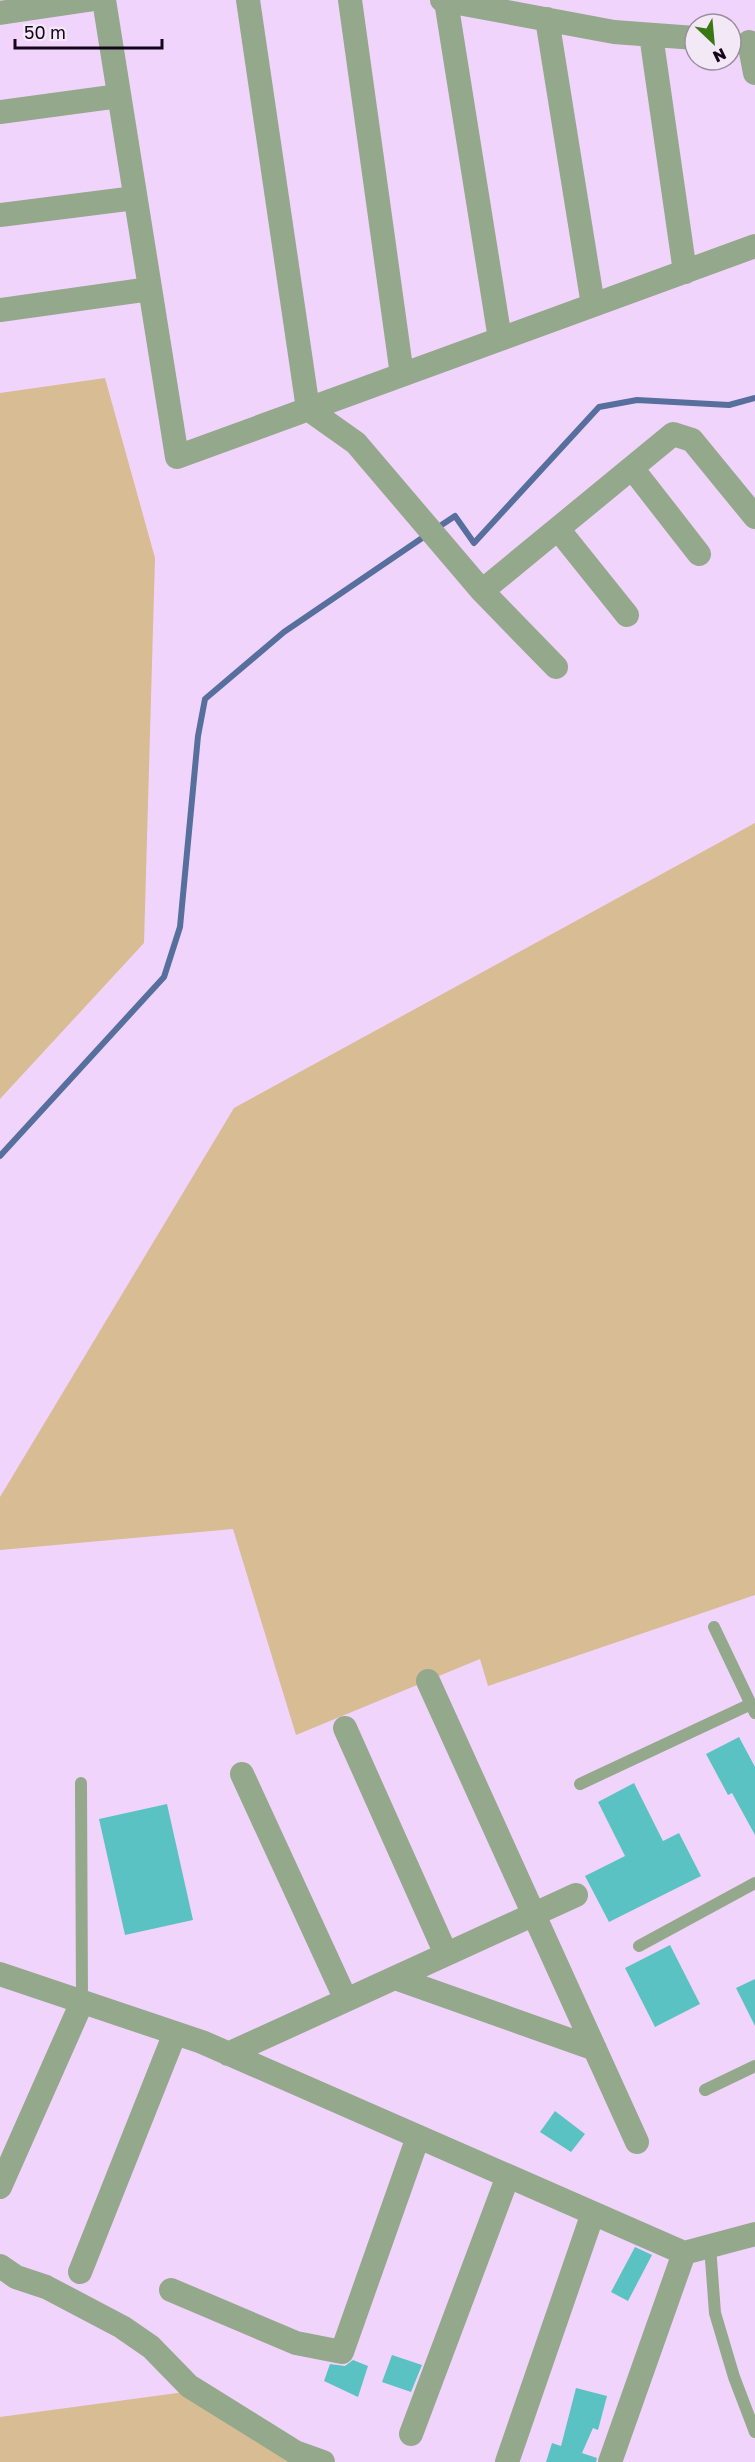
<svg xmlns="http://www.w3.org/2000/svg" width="755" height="2462" viewBox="0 0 755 2462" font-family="'Golos Text',sans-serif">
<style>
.green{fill:#d7bc94}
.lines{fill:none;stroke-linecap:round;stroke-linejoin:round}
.stream{stroke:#576f9d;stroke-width:6}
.building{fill:#5bc2c4}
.service{stroke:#94a88c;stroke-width:12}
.minor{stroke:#94a88c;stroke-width:24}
</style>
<rect width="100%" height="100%" fill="#f1d4fb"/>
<path class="green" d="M105,378L155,558L144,943L0,1099V393Z
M755,823V1595L488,1686L480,1659L296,1735L233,1529L0,1550V1497L234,1108Z
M192,2391L327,2462H0V2417Z"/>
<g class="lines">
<path class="stream" d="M437,528L455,516L474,543L599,407L637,400L729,405L755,398
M0,1156L164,977L180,927L198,736L205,699L284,632L428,534"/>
</g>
<path class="building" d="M739,1737L755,1767V1835L732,1793L728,1795L706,1754Z
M634,1783L663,1841L679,1833L701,1876L609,1922L585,1876L625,1856L598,1802Z
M167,1804L193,1920L125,1935L99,1819Z
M670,1945L700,2004L655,2027L625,1968Z
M755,1979V2026L736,1988Z
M555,2111L585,2134L571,2152L540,2132Z
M635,2247L652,2255L628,2301L611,2292Z
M392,2355L422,2365L411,2392L382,2382Z
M353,2360L368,2366L358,2397L324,2381L330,2364L345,2366Z
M576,2388L607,2396L598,2430L593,2428L582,2453L597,2458L596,2462H546L552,2443L561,2446Z"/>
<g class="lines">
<path class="service" d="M714,1627L755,1713
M81,1783L82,2002
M580,1784L751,1704
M639,1946L755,1883
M705,2090L755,2066
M710,2246L715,2313L734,2377L755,2432"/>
<path class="minor" d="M104,0L177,457L755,246
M248,0L308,409L356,443L482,591L673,434L692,440L755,517
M350,0L402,375
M442,0L614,32L695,38
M446,1L500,339
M0,13L88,0
M547,19L593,305
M651,35L685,272
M749,42L755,73
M0,112L119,96
M0,215L135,198
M0,310L150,289
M632,468L699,554
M558,529L627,615
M482,591L556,667
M428,1681L637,2142
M345,1728L446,1954
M242,1774L346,2000
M0,1974L202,2042L684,2253L755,2234
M395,1978L595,2049
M228,2054L576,1895
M0,2187L82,2002
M0,2266L16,2277L46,2287L122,2327L151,2347L189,2386L295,2452L323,2462
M80,2272L175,2033
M171,2290L296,2343L342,2352L418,2137
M411,2434L508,2176
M507,2462L593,2213
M610,2462L684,2253"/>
</g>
<g transform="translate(713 42) rotate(154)"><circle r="28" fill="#f3e9f6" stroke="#9a8e9e" stroke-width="1.5"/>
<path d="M0-4.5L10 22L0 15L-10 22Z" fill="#397712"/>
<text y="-9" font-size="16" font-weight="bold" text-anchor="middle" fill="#15051b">N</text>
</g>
<path d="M15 39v9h147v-9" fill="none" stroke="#15051b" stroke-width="3"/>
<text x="24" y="39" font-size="18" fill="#15051b" stroke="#f3e9f6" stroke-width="4.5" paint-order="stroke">50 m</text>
</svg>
